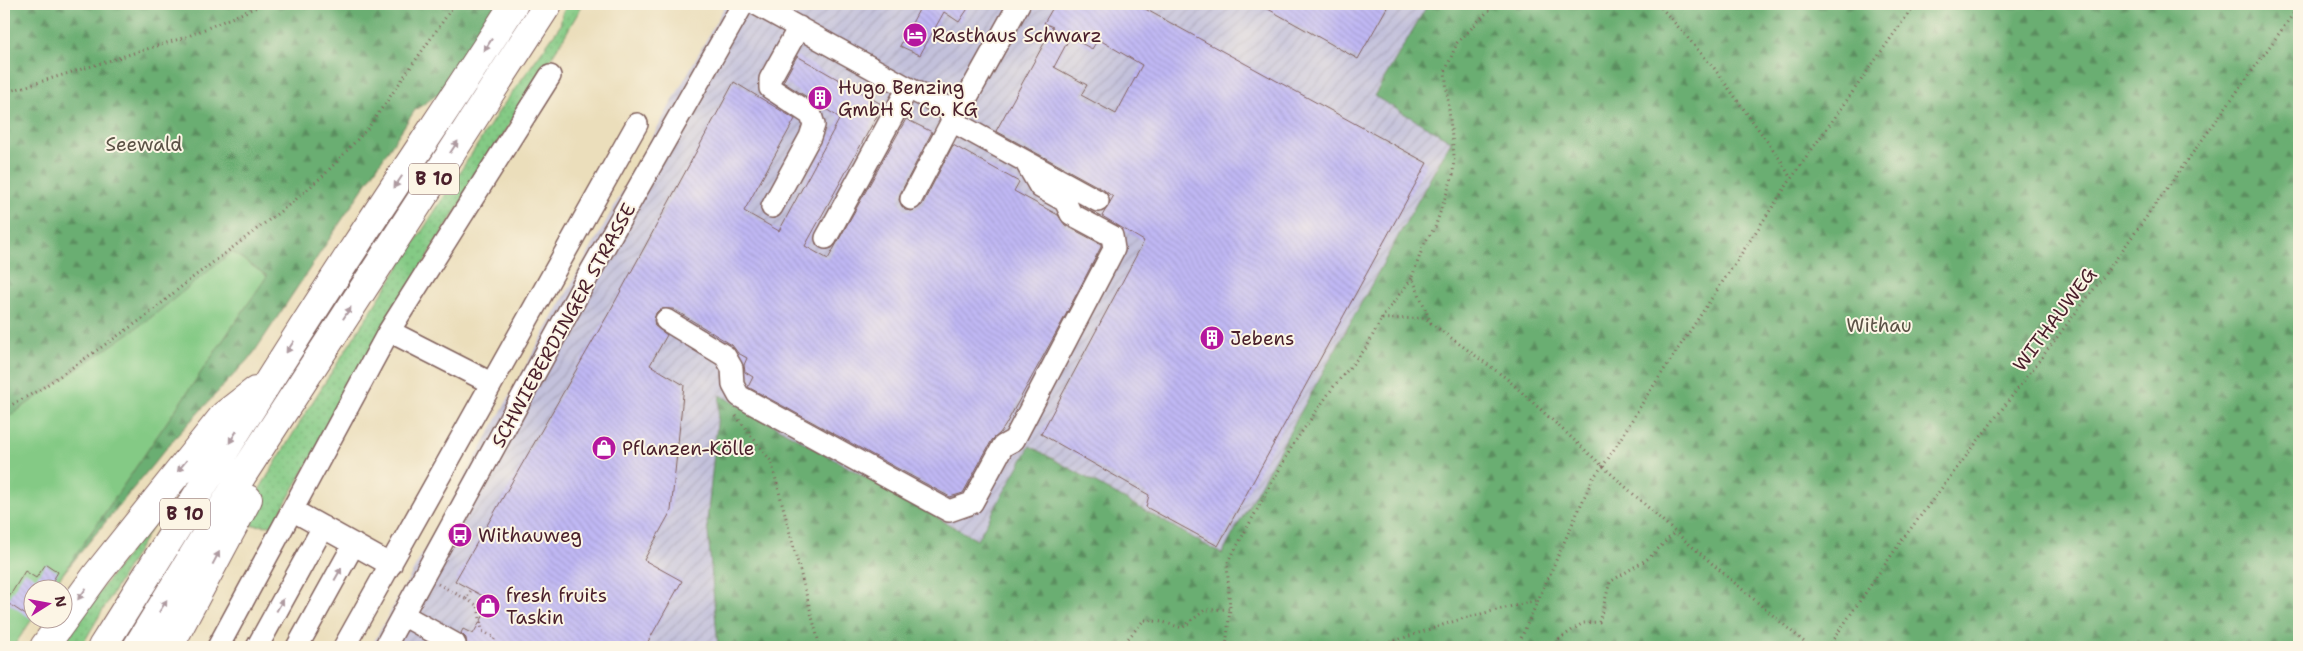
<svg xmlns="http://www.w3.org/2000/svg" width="2303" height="651" viewBox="0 0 2303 651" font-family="'Shantell Sans',sans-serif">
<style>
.industrial{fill:url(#industrial-furrows)}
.grass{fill:url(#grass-dots);stroke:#677458}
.forest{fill:url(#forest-firs);stroke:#5a664e}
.garden{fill:#84ca85;stroke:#677458}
.building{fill:url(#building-back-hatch);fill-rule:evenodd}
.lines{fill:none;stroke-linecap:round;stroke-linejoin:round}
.minor-casing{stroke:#82625d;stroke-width:24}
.highway-casing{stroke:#82625d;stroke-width:30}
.path{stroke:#82625d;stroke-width:3;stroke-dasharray:1 4;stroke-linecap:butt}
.minor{stroke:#fff;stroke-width:21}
.highway{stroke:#fff;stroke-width:28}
.oneway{fill:#ae9aa0}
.labels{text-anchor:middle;stroke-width:4;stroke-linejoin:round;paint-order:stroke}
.shield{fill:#fcf5e5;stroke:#7f5f63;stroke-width:1}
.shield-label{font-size:18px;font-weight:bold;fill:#4a1f2b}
.poi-label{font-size:19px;fill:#4a1f2b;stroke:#fcf5e5;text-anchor:start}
.park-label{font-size:19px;fill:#5b5246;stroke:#fcf5e5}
.street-label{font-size:19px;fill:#4a1f2b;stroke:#fcf5e5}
</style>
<defs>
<pattern id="industrial-furrows" width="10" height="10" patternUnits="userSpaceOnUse" patternTransform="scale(1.25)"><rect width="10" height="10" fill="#c3c1db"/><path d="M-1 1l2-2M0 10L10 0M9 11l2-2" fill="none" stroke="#a9a5bc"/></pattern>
<pattern id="grass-dots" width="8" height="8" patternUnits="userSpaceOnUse" patternTransform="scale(1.25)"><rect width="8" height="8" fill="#84ca85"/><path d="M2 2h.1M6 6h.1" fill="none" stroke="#74ad73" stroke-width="1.8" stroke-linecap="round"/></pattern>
<pattern id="forest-firs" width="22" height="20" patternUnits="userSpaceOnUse" patternTransform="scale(1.25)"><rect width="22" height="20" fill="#6bae72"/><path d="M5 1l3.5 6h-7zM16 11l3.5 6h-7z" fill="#5a8d5e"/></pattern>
<pattern id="building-back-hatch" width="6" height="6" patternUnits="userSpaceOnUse" patternTransform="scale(1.25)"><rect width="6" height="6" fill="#c0b8f4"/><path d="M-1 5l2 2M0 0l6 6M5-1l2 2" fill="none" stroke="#a69ed1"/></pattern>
</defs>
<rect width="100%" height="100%" fill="#fcf5e5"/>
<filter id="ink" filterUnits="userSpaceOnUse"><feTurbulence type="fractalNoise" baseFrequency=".02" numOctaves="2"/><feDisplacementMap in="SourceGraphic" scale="10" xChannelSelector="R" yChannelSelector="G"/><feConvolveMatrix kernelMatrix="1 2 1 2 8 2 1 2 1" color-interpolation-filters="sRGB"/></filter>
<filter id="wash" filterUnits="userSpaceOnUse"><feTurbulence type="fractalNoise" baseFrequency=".0096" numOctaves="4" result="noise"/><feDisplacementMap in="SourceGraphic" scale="20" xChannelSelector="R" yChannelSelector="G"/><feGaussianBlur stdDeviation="1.12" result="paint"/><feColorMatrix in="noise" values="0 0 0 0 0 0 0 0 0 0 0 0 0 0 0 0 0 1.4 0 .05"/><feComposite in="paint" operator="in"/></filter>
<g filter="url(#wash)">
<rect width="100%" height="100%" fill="#ebdebb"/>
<path class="industrial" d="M726,4H1428L1374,95L1451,140L1222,554L1031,446L978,540L720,395L707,521L718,647H371Z"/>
<path class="grass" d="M568,4H583L563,39L435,244L272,526L246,525L250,505L308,409L499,111L560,26L562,14Z
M167,501L81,647H58Z"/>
<path class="forest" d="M4,4H497L440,93L415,110L253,354L174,439L61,576L267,276L232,252L148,320L4,420Z
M1428,4H2299V647H718L707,521L720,395L977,540L1030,446L1222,554L1451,141L1374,96Z"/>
<path class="garden" d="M232,252L267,276L53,588H32L33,618L13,647H4V420L148,320Z"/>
<g id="blocks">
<path class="building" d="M922,4H971L959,22L944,12L920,55L900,46Z
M1055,4H1136L1427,163L1218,546L1146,507L1149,495L1041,434L1144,241L1102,216L1113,197L1104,190L996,131L1053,27L1044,23ZM1070,37L1092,49L1098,39L1142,65L1116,114L1081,95L1087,85L1054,67Z
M1259,4H1389L1358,59Z
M797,56L883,105L805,246L828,259L906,119L932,132L900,194L899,200L905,210L912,211L922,205L953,145L1019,182L1014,191L1058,215L1065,225L1101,244V247L1062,322L1005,426L1000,433L992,440L963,493L950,497L748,387L753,377L745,372L744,365L747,358L738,353L732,345L673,309H660L656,313L654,320L655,326L667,335L650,365L684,385L671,511L644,560L682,581L645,647H467L466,638L461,633L463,629L473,634L492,601L455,581L610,311L734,82L795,119L744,211L779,231L840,118L783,82Z
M46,564L58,572L49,587L52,588H32V619L6,602L25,571L36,578Z"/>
</g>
</g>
<g filter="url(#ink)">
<use href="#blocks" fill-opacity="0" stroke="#82625d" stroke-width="1"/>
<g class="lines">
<defs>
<path id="minor" d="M756,4L908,88L948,108L965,101L1019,4
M948,108L952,121L1098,201
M911,199L952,121
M772,207L810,137L814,125L811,115L770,88V79L799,27
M826,238L908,88
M666,320L725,356L732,368L733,385L739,396L949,511L972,503L1003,446L1014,440L1114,249L1112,236L1071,214L1065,201L1040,187L1025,161
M389,331L491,383
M292,510L391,565
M403,615L455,644
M218,647L389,331L550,76
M257,647L323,527
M297,647L354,544
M344,647L637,124
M385,647L588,276L743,4"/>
<path id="highway" d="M44,647L97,574L224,415L255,391
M102,647C186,514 268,379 354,248C407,166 462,86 514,4
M137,647L243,474L548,4
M169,647L248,499"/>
</defs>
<use href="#minor" class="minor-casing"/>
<use href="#highway" class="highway-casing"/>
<path class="path" d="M1658,4L1714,68L1782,162L1791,179
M4,93L186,37L264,4
M1381,319L1412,278
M1431,323L1412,277L1424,244L1435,227L1453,175L1454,156L1445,72L1457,43L1495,4
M4,409L41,389L145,317L187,282L294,201L325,174L368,128L455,4
M736,416L771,461L820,647
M438,584L466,599L471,590
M466,599L478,606L482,631L495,638L491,645
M1125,647V642L1144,620L1163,622L1182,628L1205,610L1230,609
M1226,647L1230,609L1227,564L1294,443L1334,386L1367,347L1381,319L1424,318L1506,378L1675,532L1810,647
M1376,647L1464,618L1538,600
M1517,647L1593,478L1608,459L1648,394L1791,179L1915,4
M1559,647L1556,641L1583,623L1599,622L1610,582L1649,558L1675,532
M1828,647L1902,540L2100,281L2299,6"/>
<use href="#minor" class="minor"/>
<use href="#highway" class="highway"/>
</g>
<defs><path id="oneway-solid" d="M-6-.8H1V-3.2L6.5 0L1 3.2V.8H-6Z" transform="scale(1.25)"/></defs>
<g class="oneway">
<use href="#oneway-solid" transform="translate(488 45) rotate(122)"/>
<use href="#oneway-solid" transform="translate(454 147) rotate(-57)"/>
<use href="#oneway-solid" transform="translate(398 182) rotate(124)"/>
<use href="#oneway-solid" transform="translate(347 313) rotate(-57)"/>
<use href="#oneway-solid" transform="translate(290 347) rotate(123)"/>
<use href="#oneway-solid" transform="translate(233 437) rotate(122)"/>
<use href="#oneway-solid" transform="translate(182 466) rotate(129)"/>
<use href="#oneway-solid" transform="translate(216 558) rotate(-62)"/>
<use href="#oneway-solid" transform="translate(338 574) rotate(-61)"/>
<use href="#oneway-solid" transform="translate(82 594) rotate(126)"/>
<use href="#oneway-solid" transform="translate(280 605) rotate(-61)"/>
<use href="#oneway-solid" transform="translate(163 606) rotate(-58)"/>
</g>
</g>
<defs>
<symbol id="hotel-disc" viewBox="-11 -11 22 22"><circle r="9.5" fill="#b5179e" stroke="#fcf5e5"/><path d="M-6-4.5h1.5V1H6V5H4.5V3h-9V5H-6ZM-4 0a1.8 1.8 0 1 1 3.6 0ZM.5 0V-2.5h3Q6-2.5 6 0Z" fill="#fff"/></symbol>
<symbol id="building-disc" viewBox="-11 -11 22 22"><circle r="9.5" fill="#b5179e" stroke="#fcf5e5"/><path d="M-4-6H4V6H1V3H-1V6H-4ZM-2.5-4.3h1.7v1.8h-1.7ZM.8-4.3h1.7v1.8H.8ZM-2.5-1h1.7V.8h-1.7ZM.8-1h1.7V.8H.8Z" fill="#fff"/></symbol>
<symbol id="shop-disc" viewBox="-11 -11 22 22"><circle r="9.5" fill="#b5179e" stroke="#fcf5e5"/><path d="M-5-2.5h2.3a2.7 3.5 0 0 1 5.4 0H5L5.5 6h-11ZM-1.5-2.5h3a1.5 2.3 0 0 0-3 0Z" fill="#fff"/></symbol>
<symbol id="bus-disc" viewBox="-11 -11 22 22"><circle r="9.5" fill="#b5179e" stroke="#fcf5e5"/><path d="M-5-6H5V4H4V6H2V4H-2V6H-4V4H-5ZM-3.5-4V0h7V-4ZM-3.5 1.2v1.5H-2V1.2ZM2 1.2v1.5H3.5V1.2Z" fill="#fff"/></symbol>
</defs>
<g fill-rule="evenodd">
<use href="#hotel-disc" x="901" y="21" width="28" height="28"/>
<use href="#building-disc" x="806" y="84" width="28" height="28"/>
<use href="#building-disc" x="1198" y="324" width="28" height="28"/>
<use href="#shop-disc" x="590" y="434" width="28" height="28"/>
<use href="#bus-disc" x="446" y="521" width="28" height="28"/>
<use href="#shop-disc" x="474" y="592" width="28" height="28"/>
</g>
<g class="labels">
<g class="shield">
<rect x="409" y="163.5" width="50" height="31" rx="4"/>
<rect x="160" y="498.5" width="50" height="31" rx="4"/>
</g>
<g class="shield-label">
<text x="434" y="185">B 10</text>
<text x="185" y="520">B 10</text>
</g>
<g class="poi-label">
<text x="932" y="42">Rasthaus Schwarz</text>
<text x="838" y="94">Hugo Benzing<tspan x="838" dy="22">GmbH &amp; Co. KG</tspan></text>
<text x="1230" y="345">Jebens</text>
<text x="622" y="455">Pflanzen-Kölle</text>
<text x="478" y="542">Withauweg</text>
<text x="506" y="602">fresh fruits<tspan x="506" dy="22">Taskin</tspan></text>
</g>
<g class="park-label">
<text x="144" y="151">Seewald</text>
<text x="1879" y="332">Withau</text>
</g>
<g class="street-label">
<text transform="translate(2054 319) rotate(-53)" y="7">WITHAUWEG</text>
<text transform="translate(563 325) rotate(-61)" y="7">SCHWIEBERDINGER STRASSE</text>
</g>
</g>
<rect width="2303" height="651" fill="none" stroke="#fcf5e5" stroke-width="20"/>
<g transform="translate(48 604) rotate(79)"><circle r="24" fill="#fcf5e5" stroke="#b59f9b"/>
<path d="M0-4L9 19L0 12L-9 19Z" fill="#b5179e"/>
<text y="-8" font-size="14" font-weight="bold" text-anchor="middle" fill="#4a1f2b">N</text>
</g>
</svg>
